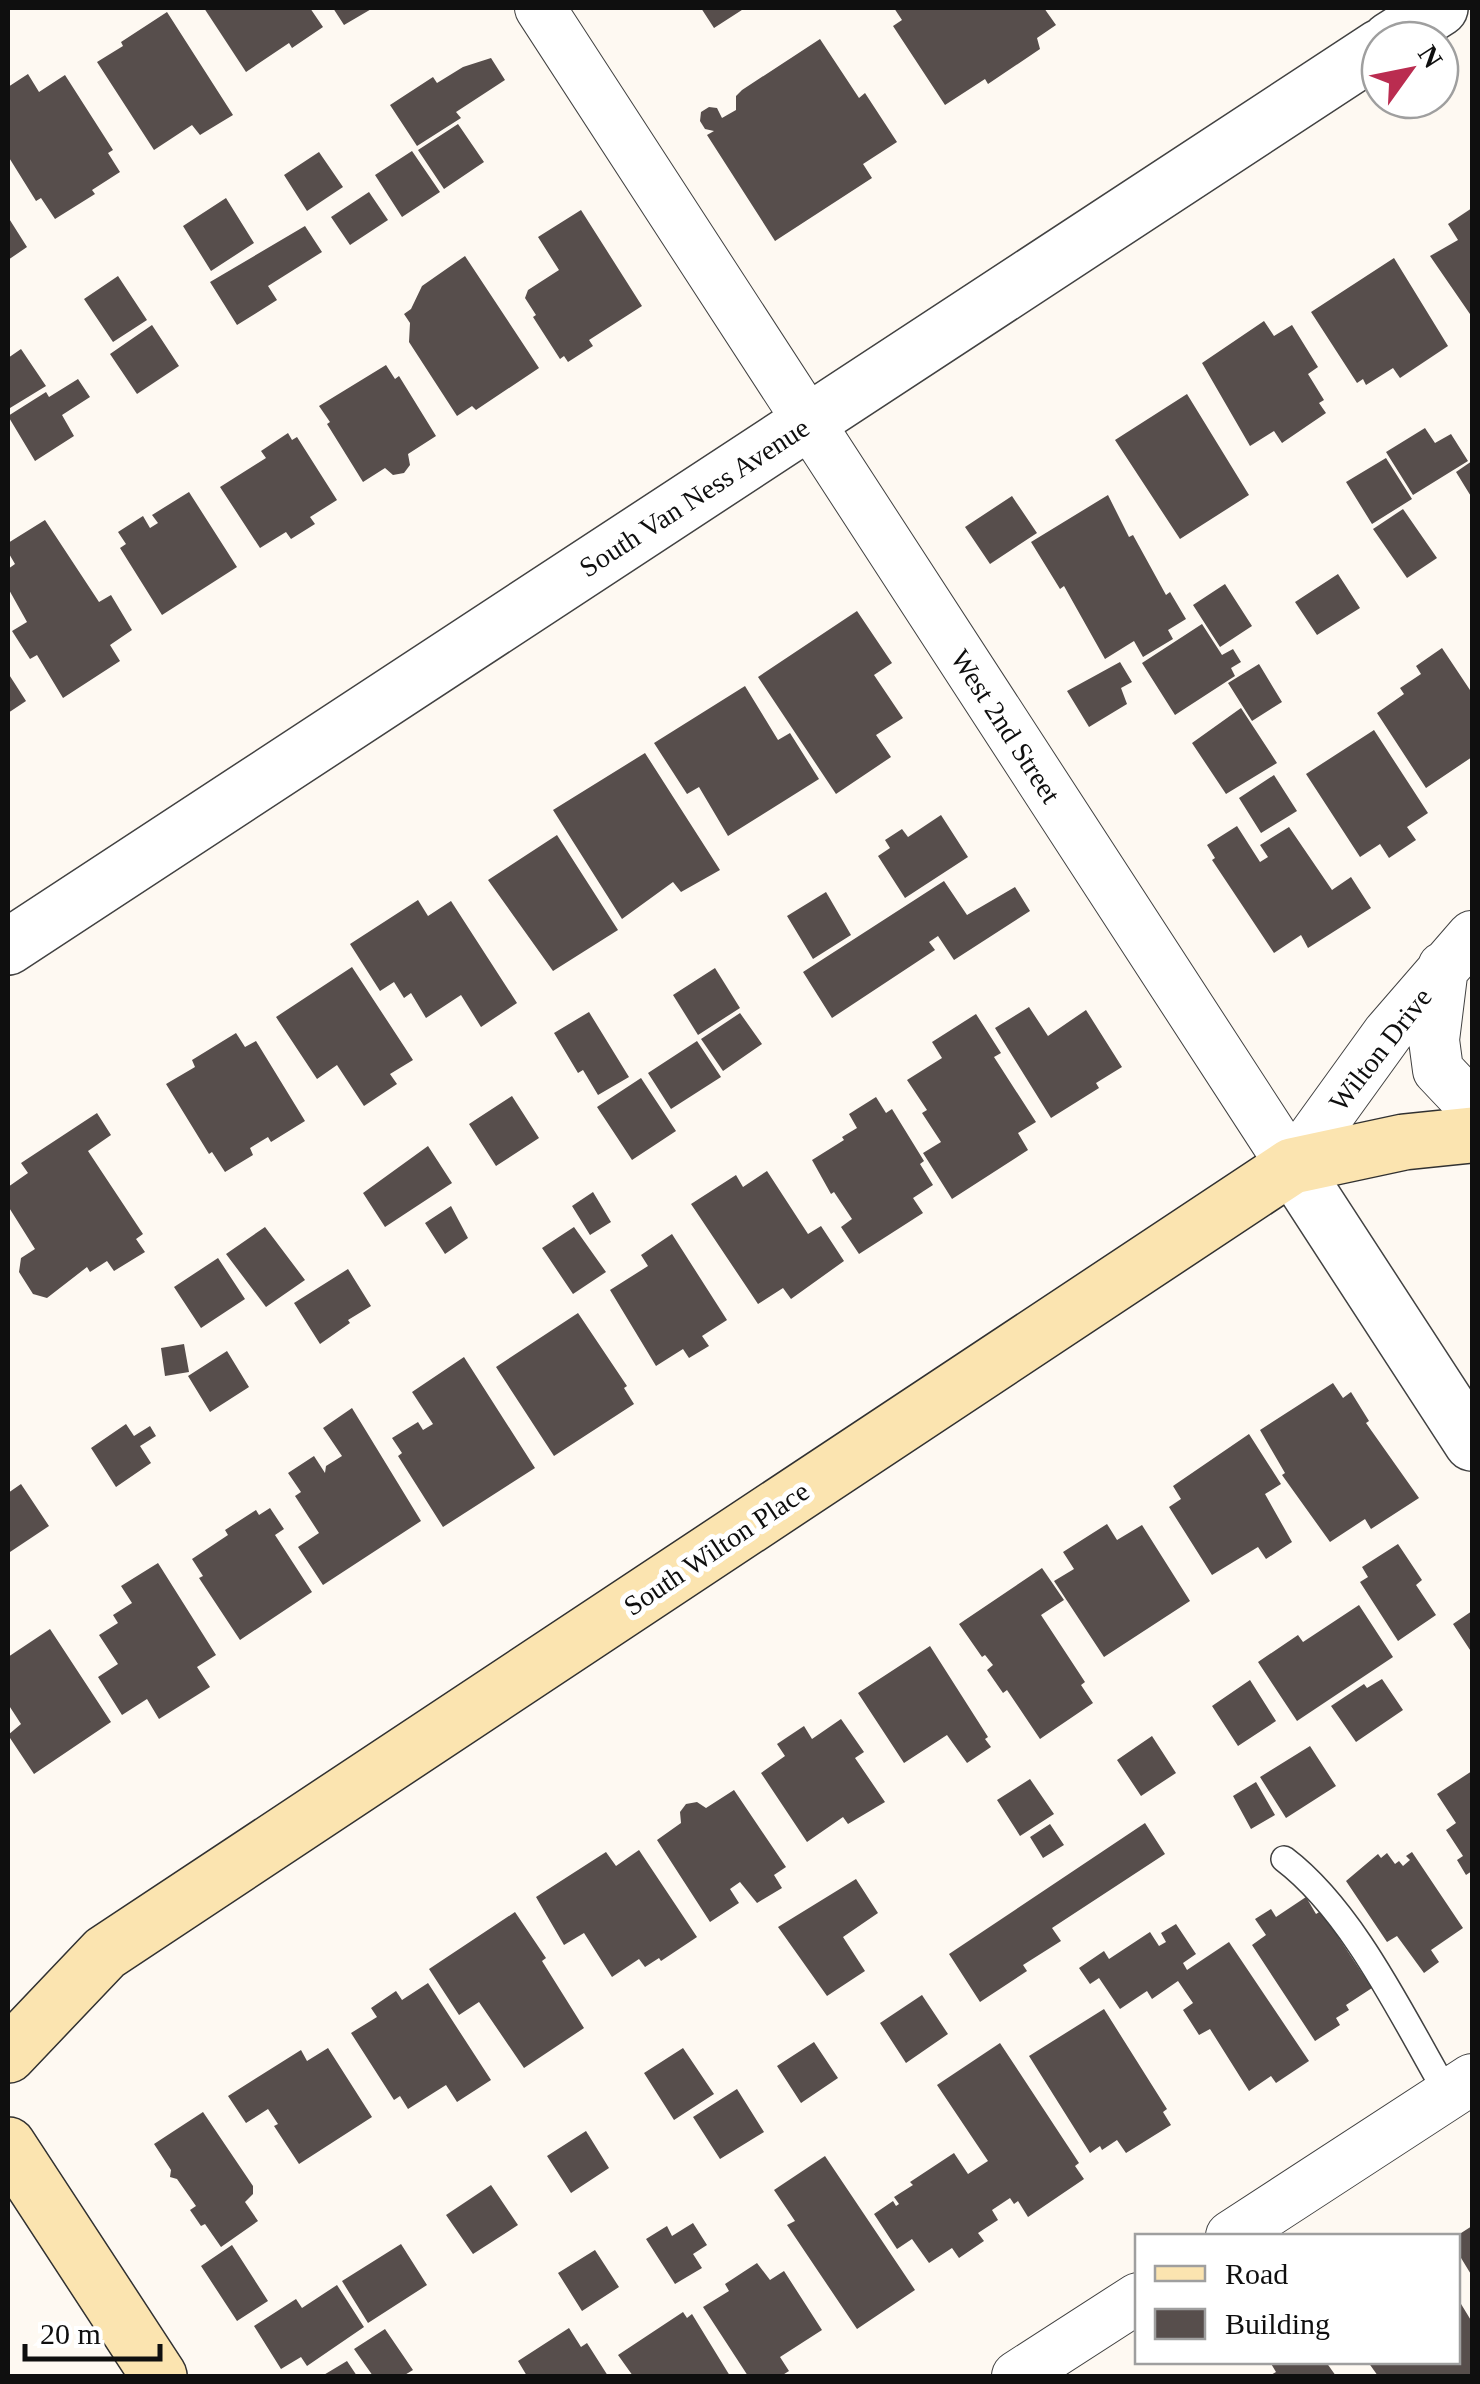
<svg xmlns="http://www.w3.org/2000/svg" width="1480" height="2384" viewBox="0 0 1480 2384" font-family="'Times New Roman',serif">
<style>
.building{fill:#574e4c}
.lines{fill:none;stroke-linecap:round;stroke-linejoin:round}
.service-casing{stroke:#424242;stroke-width:28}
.minor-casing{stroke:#424242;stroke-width:52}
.tertiary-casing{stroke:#424242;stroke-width:58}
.secondary-casing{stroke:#313131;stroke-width:58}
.service{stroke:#fff;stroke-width:25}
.minor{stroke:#fff;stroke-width:50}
.tertiary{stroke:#fff;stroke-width:55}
.secondary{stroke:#fbe4b0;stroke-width:55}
.labels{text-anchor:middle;stroke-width:10;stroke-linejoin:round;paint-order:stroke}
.street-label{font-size:28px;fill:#0f0f0f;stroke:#fff}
</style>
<rect width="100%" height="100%" fill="#fef9f2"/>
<path class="building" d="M204,8H310L323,27L292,48L289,43L246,72Z
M333,8H373L344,25Z
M701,8H745L714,28Z
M894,8H1044L1056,25L1037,38L1040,49L988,84L985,79L945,105L893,26L902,20Z
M167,12L233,115L200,135L192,125L154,150L97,62L123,46L121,42Z
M820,39L859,98L865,93L897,142L863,164L872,178L775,241L707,135L714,131L705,129L700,121L701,112L709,107L717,108L722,118L736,110V96L742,90Z
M491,58L505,80L456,112L461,118L417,146L390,105L433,77L437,83L463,67Z
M28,74L39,92L65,75L113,150L108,153L120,172L92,190L95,194L55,219L41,198L36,201L8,156V87Z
M458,124L484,162L444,189L418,150Z
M412,151L440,192L402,217L375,175Z
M319,152L343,187L307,211L284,175Z
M369,192L388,220L350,245L331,217Z
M226,198L254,243L211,271L183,226Z
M1472,208V317L1430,256L1458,240L1448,224Z
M581,210L642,306L589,340L593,346L568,362L564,356L560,359L533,317L536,315L525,298L528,290L559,270L538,237Z
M8,217L27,247L8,260Z
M305,226L322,252L268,286L277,300L237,325L210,282Z
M465,256L539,368L476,410L472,406L457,416L409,342L410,323L404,314L411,309L422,286Z
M1394,258L1448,346L1400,378L1393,368L1366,385L1363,379L1357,383L1311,312Z
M118,276L147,320L113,342L84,299Z
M1264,321L1274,336L1292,325L1318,367L1308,374L1324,400L1319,403L1326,413L1282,443L1274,431L1250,446L1202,363Z
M152,325L179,366L137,394L110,354Z
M21,349L46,386L10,408L8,404V358Z
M386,365L395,379L399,376L436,436L408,454L410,465L404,473L393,475L385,468L363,482L327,424L330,422L319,406Z
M78,379L90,397L62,415L74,436L35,461L8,416L46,392L49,397Z
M1187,394L1249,495L1180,539L1115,440Z
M1425,428L1435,443L1451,434L1468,461L1413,495L1386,452Z
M288,433L292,440L297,437L337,500L310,517L315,524L291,539L286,532L260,548L220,487L266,458L261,451Z
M1386,458L1412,499L1372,524L1346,482Z
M1472,461V498L1456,472Z
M189,492L237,567L162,615L120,548L126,544L118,532L143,516L150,528L158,523L152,515Z
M1108,495L1129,537L1133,535L1166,595L1170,592L1186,619L1168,630L1173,639L1143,657L1134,641L1105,659L1064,586L1060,589L1031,542Z
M1012,496L1037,533L990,564L965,527Z
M1403,509L1437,558L1407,578L1373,529Z
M45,520L99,602L111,595L132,630L110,645L120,661L63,698L37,655L30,659L12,631L27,622L8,588V569L15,564L8,552V543Z
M1338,574L1360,608L1317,635L1295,602Z
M1225,584L1252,626L1220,647L1193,605Z
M857,611L892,663L874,675L903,718L876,735L891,757L836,794L758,677Z
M1202,624L1222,655L1233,649L1241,662L1231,668L1235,676L1175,715L1142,663Z
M1442,648L1472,693V757L1426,788L1377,713L1404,694L1400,688L1421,674L1416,666Z
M1120,662L1132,682L1121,688L1127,704L1089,727L1067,691Z
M1259,664L1282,702L1252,721L1228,683Z
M8,673L26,701L8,713Z
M745,686L778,740L790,733L819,779L728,836L699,787L687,794L654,743Z
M1241,708L1277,763L1226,794L1192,743Z
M1374,730L1428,813L1407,827L1416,840L1389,858L1380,844L1360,857L1306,774Z
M645,753L720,870L681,892L673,882L622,919L553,810Z
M1274,775L1297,811L1261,833L1239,798Z
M941,815L968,857L905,898L878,856L890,848L885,840L902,829L908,837Z
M1237,826L1260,862L1268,857L1260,845L1289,827L1332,890L1351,877L1371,908L1308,948L1301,935L1274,953L1212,860L1215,858L1207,845Z
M557,835L618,930L553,971L488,880Z
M944,881L967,915L1015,887L1030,911L954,960L938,936L929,942L935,950L832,1018L803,972Z
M826,892L851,935L813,959L787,916Z
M418,900L428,916L451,901L517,1003L481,1027L461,995L426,1018L411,993L404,998L394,982L380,991L350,944Z
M352,967L413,1060L390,1074L397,1084L364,1106L337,1065L317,1079L276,1017Z
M715,968L740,1008L698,1035L673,995Z
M1029,1007L1048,1036L1086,1010L1122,1067L1096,1083L1099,1088L1051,1118L995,1028Z
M589,1012L629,1077L598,1095L583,1070L578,1073L554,1033Z
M740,1013L762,1044L723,1071L701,1039Z
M976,1014L1001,1053L994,1057L1036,1122L1018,1133L1028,1150L952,1199L923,1153L941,1142L922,1113L927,1110L907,1080L942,1058L932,1042Z
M236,1033L245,1047L256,1041L305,1121L271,1142L268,1137L250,1148L253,1155L225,1172L212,1152L209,1154L166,1084L195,1067L192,1060Z
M697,1041L721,1077L671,1109L648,1073Z
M641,1078L676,1131L632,1160L597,1107Z
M512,1096L539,1138L496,1166L469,1124Z
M876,1097L886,1113L892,1109L924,1161L920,1164L933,1185L913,1198L923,1213L859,1254L841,1227L852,1219L834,1192L831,1194L812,1160L844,1140L842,1137L857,1128L849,1114Z
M97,1113L111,1135L88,1151L143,1234L136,1239L145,1252L114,1271L107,1261L90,1272L87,1267L47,1298L33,1294L19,1272L21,1258L35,1249L8,1206V1187L28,1173L21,1163Z
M428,1146L452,1183L385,1227L363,1193Z
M767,1171L808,1234L821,1226L844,1261L791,1299L783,1288L758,1304L691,1204L736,1175L743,1187Z
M593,1192L611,1222L590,1235L572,1206Z
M451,1206L468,1238L445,1254L425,1223Z
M265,1227L305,1280L266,1307L226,1254Z
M574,1227L606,1272L573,1294L542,1248Z
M672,1234L727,1320L702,1336L709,1346L689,1358L683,1349L656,1366L610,1290L648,1266L641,1255Z
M218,1258L245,1299L201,1328L174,1287Z
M348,1269L371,1306L348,1320L350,1323L320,1344L294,1303Z
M578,1313L627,1386L624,1388L634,1404L554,1456L496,1367Z
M184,1344L189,1372L165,1376L161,1348Z
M227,1351L249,1387L210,1412L188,1376Z
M464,1357L535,1468L443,1527L398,1456L402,1453L392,1438L418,1422L423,1430L433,1424L412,1392Z
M1333,1383L1343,1398L1351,1392L1369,1421L1366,1423L1419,1498L1371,1529L1365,1519L1330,1542L1282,1475L1285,1473L1260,1430Z
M352,1408L421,1521L323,1585L298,1547L319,1533L295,1496L301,1492L288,1473L314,1456L325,1473L326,1466L342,1456L323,1428Z
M126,1424L134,1436L150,1426L156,1436L140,1446L151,1463L116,1487L91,1448Z
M1249,1434L1281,1484L1265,1494L1292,1542L1266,1559L1258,1547L1212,1575L1169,1507L1181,1499L1173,1486Z
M21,1484L49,1526L10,1552L8,1547V1493Z
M270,1508L284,1529L275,1535L312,1592L240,1640L199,1578L203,1576L192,1559L228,1535L225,1530L256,1510L259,1515Z
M1107,1524L1117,1540L1142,1525L1190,1601L1104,1657L1054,1581L1074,1569L1063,1552Z
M1398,1544L1422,1580L1416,1585L1436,1615L1398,1641L1360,1582L1368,1577L1362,1567Z
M158,1563L216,1655L197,1667L210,1687L159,1719L147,1699L122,1715L98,1677L118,1664L99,1635L118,1623L113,1615L132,1603L121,1586Z
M1042,1568L1064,1600L1041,1615L1085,1682L1081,1685L1093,1703L1040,1739L1007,1690L1003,1693L987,1670L993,1665L985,1655L982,1657L959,1624Z
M1359,1605L1393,1657L1297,1721L1258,1662L1298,1635L1303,1642Z
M1472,1611V1653L1453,1624Z
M50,1629L111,1722L34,1774L8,1735L21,1724L8,1704V1657Z
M930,1646L988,1737L985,1739L991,1747L967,1763L947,1735L904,1763L858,1693Z
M1382,1679L1403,1710L1356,1742L1331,1706L1364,1684L1367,1688Z
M1250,1680L1276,1721L1238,1746L1212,1706Z
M841,1719L864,1752L855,1758L885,1802L848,1824L843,1817L807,1842L761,1773L785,1756L777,1744L804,1726L812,1739Z
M1152,1736L1176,1773L1141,1796L1117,1760Z
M1310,1746L1336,1786L1286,1818L1260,1777Z
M1472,1771V1871L1466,1875L1457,1860L1463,1856L1446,1830L1456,1823L1437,1794Z
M1030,1779L1054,1814L1020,1836L997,1800Z
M1256,1782L1275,1815L1251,1829L1233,1796Z
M734,1790L786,1867L774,1875L782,1888L757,1903L740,1882L730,1889L739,1903L710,1922L657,1840L681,1823L680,1812L686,1804L697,1802L706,1808Z
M1145,1823L1165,1854L1052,1928L1061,1941L1023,1965L1027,1971L980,2002L949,1954Z
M1050,1824L1064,1845L1043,1858L1030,1837Z
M639,1850L697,1937L661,1961L659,1958L645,1967L639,1959L612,1977L584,1933L564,1945L536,1897L606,1852L616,1866Z
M1412,1852L1463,1928L1431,1950L1439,1962L1424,1973L1397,1936L1387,1942L1346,1881L1378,1854L1381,1858L1387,1853L1395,1864L1399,1861L1403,1866L1410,1860L1406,1856Z
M856,1879L878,1913L843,1937L865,1971L827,1996L778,1927Z
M1306,1897L1316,1914L1321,1911L1372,1988L1346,2005L1349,2010L1336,2018L1340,2025L1315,2041L1252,1945L1266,1935L1255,1919L1271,1909L1276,1917Z
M515,1912L546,1958L542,1961L584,2028L524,2068L479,2002L459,2015L429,1969Z
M1176,1924L1196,1954L1183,1963L1187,1970L1229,1942L1309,2061L1276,2083L1271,2076L1249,2091L1210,2029L1199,2035L1183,2010L1193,2003L1178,1981L1152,1999L1147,1991L1120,2009L1099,1978L1090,1984L1079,1968L1104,1951L1109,1959L1150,1932L1159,1946L1166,1942L1161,1933Z
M428,1983L491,2080L457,2102L446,2085L408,2109L400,2096L394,2100L351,2033L377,2017L371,2008L396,1991L402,2000Z
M922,1995L948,2034L906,2063L880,2023Z
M1104,2009L1167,2109L1163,2112L1171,2125L1126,2153L1117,2140L1102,2150L1100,2146L1090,2153L1029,2056Z
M814,2042L838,2078L801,2103L777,2066Z
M1000,2043L1079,2163L1075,2166L1084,2179L1028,2217L1018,2201L1014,2204L1010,2198L992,2210L998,2220L978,2233L984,2241L959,2258L952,2248L929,2263L912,2239L897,2249L874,2214L893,2201L896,2206L899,2204L894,2197L913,2185L910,2182L954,2153L968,2174L988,2161L937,2085Z
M328,2048L372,2117L299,2164L274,2126L278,2124L268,2109L246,2123L228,2096L301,2050L307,2061Z
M683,2048L714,2094L674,2120L644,2073Z
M737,2089L764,2132L720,2159L693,2117Z
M203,2112L253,2186V2194L245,2202L258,2221L221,2247L205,2224L201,2226L190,2210L196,2206L177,2179L170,2177L171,2170L154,2144Z
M586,2131L609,2168L571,2193L547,2156Z
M825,2156L915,2290L857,2329L787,2225L795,2221L774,2190Z
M491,2185L518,2225L473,2254L446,2215Z
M693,2223L707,2245L693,2254L702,2268L675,2284L646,2239L667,2226L672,2236Z
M1472,2226V2276L1458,2253V2235Z
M401,2244L427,2285L368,2323L342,2281Z
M232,2245L268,2301L237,2321L201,2266Z
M595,2250L619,2287L582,2311L558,2273Z
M757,2263L770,2280L784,2271L822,2330L780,2357L789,2371L781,2376H748L703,2307L729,2291L725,2284Z
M337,2285L364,2327L307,2366L301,2357L281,2369L254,2326L296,2299L302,2308Z
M1458,2299L1472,2322V2376H1378L1368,2362H1458Z
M683,2312L687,2318L692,2314L730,2376H633L618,2355Z
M569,2328L581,2347L587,2343L608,2376H527L518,2361Z
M385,2329L413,2370L403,2376H373L354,2349Z
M347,2361L357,2376H322Z
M1270,2362H1326L1336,2376H1269L1276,2372Z"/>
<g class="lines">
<defs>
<path id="service" d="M1284,1859C1354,1912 1404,2020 1448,2095"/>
<path id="minor" d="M540,8L1292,1166L1388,1033L1472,936
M1443,967L1434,1040L1438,1070L1472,1106
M1231,2236L1472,2079
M1017,2376L1138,2298"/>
<path id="tertiary" d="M1390,40L1440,8
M8,947L1380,47
M1292,1166L1472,1443"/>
<path id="secondary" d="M8,2055L105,1953L1292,1166L1404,1142L1472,1135
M8,2145L159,2376"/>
</defs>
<use href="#service" class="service-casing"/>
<use href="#minor" class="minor-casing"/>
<use href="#tertiary" class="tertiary-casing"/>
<use href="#secondary" class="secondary-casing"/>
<use href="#service" class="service"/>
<use href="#minor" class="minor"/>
<use href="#tertiary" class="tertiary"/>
<use href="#secondary" class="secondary"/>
</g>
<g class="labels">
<g class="street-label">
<text transform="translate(694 497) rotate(-33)" y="10">South Van Ness Avenue</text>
<text transform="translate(1006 726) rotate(57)" y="10">West 2nd Street</text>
<text transform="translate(1380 1049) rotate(-52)" y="10">Wilton Drive</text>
<text transform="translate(716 1548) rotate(-34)" y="10">South Wilton Place</text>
</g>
</g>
<rect width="1480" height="2384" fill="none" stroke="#0f0f0f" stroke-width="20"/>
<rect x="1135" y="2234" width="325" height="130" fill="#ffffff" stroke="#9f9f9f" stroke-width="2.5"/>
<rect x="1155" y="2266" width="50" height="15" fill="#fbe4b0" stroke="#9f9f9f" stroke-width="2.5"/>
<text x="1225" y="2284" font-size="30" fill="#0f0f0f">Road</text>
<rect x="1155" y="2309" width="50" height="30" fill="#574e4c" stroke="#9f9f9f" stroke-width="2.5"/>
<text x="1225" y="2334" font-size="30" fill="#0f0f0f">Building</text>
<g transform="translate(1410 70) rotate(57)"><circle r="48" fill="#ffffff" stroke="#9f9f9f" stroke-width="2.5"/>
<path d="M0-8L18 38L0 25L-18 38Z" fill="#ba2c50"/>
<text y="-15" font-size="28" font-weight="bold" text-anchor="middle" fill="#0f0f0f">N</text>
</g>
<path d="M25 2344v15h135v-15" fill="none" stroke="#0f0f0f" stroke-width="5"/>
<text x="40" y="2344" font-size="30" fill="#0f0f0f" stroke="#ffffff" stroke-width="8" paint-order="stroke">20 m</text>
</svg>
